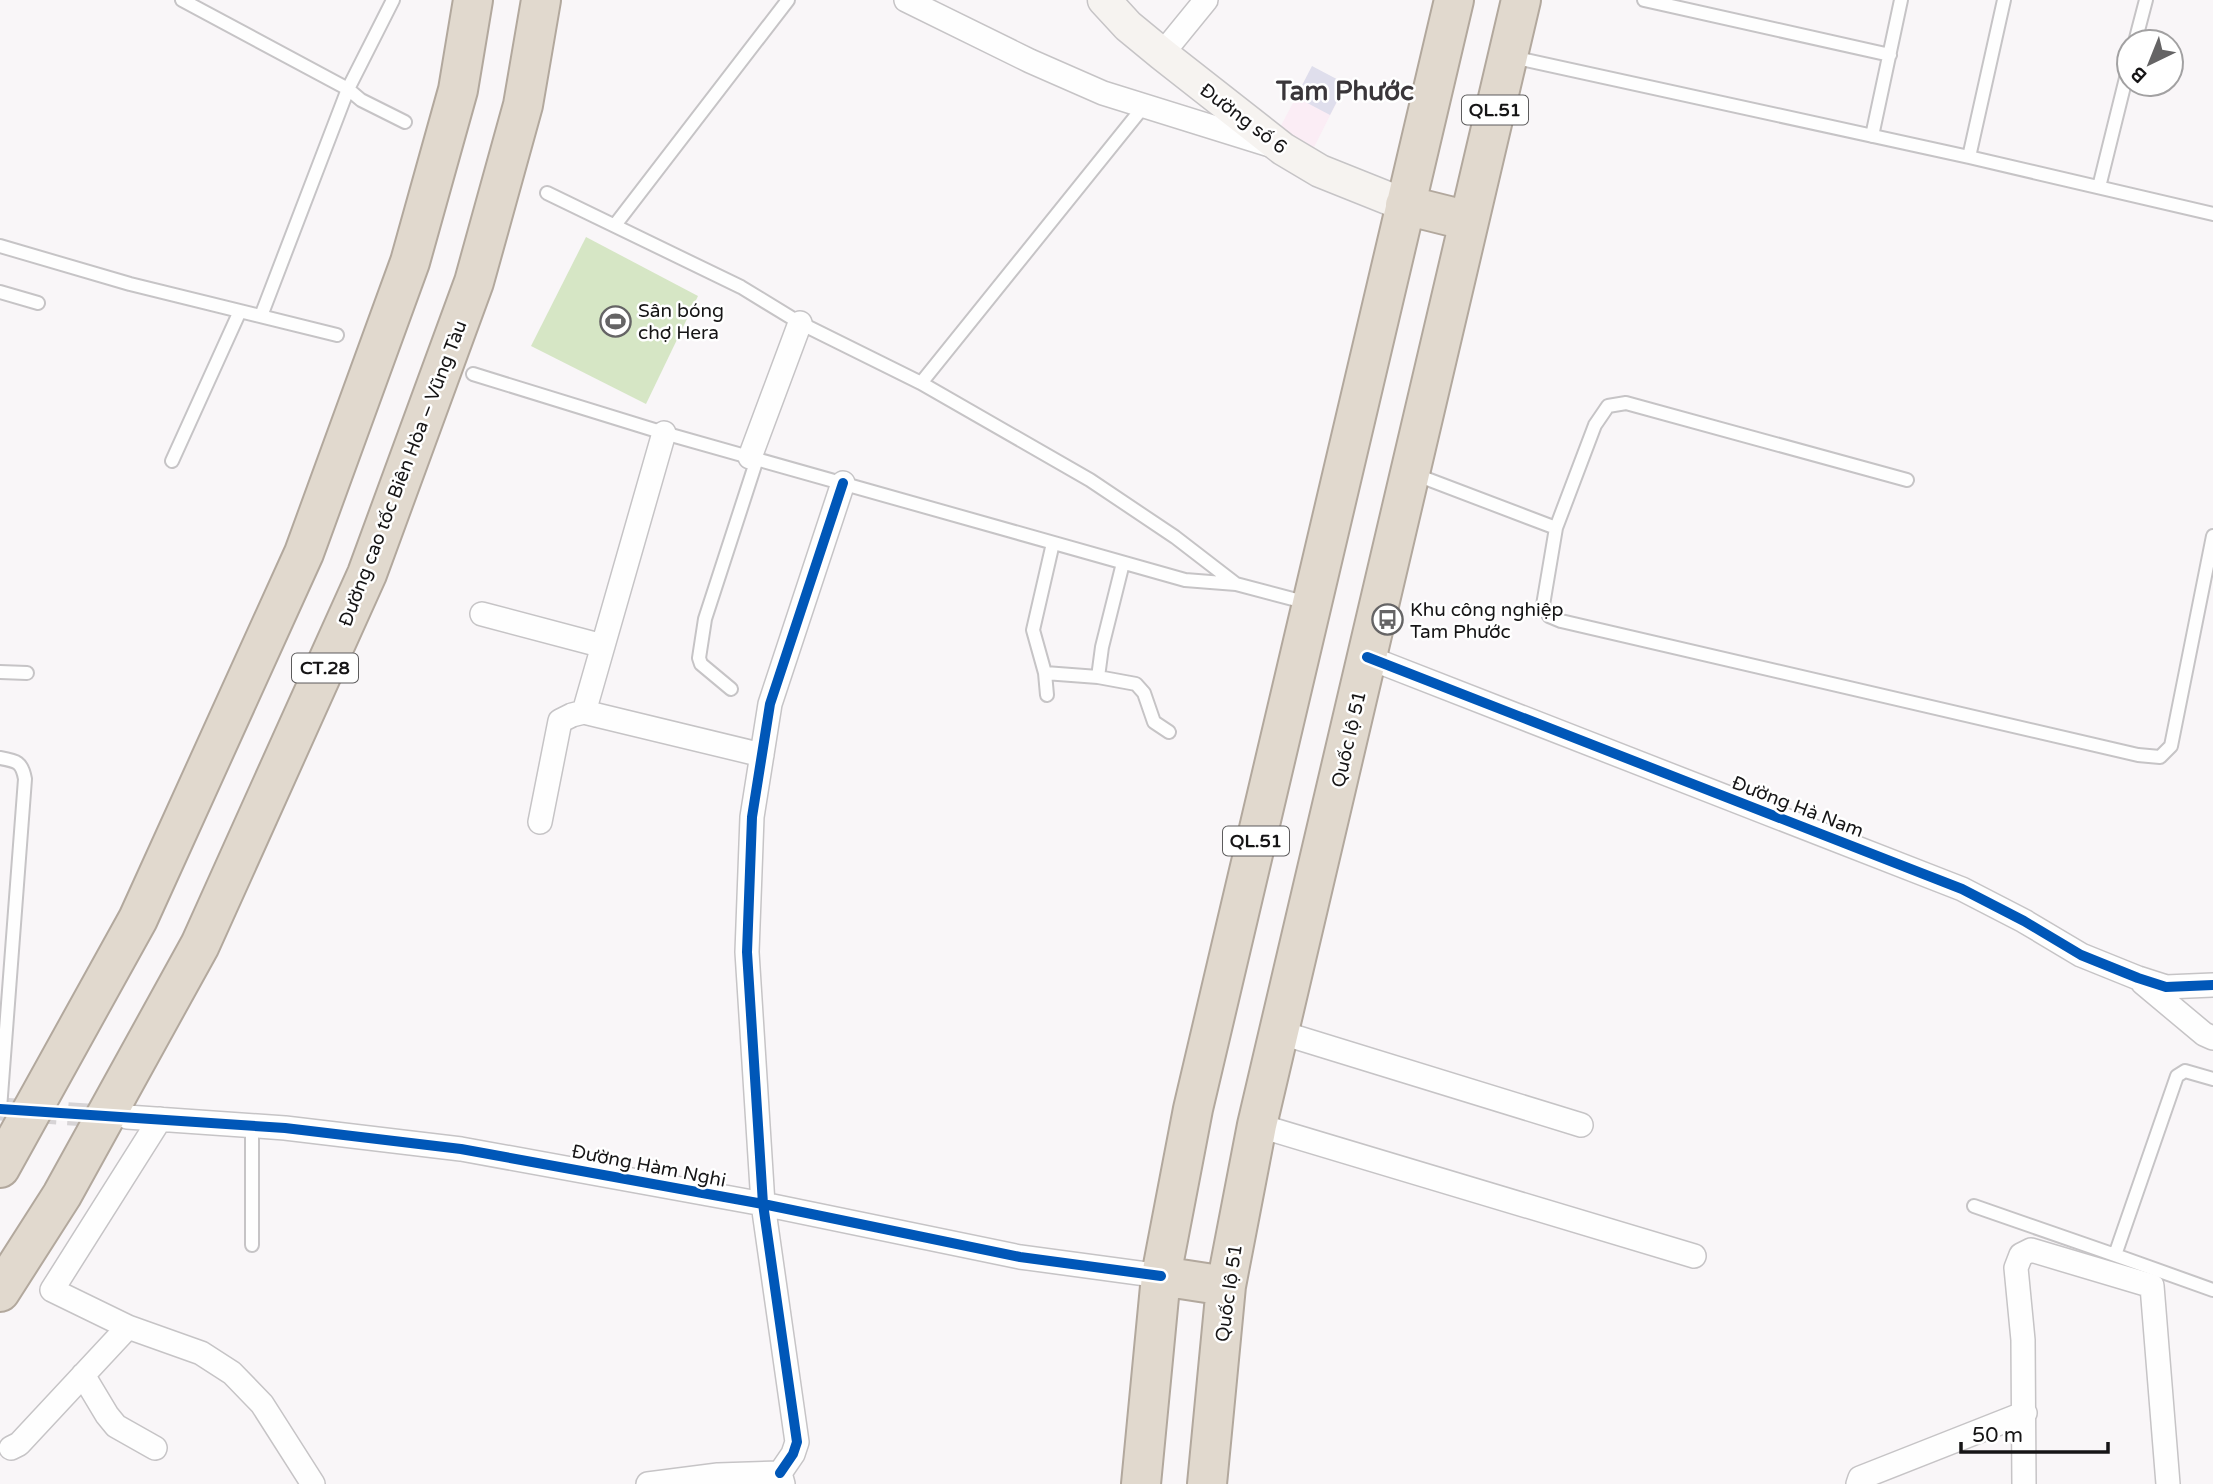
<svg xmlns="http://www.w3.org/2000/svg" width="2213" height="1484" viewBox="0 0 2213 1484" font-family="'Varela Round',sans-serif">
<style>
.commercial{fill:#fbedf5}
.green{fill:#d6e6c5}
.building{fill:#dfdeec}
.lines{fill:none;stroke-linecap:round;stroke-linejoin:round}
.street-tunnel{stroke:#d7d4d6;stroke-width:23;stroke-dasharray:23 11;stroke-linecap:butt}
.lane-casing{stroke:#c6c4c6;stroke-width:16}
.street-casing{stroke:#c6c4c6;stroke-width:26}
.secondary-casing{stroke:#c6c4c6;stroke-width:35}
.highway-casing{stroke:#b2a89d;stroke-width:42}
.lane{stroke:#fefefe;stroke-width:12}
.street{stroke:#fefefe;stroke-width:23}
.secondary{stroke:#f6f3f0;stroke-width:32}
.highway{stroke:#e1d9ce;stroke-width:38}
.cycleway-casing{stroke:#fff;stroke-width:15}
.cycleway{stroke:#0057b8;stroke-width:10}
.labels{text-anchor:middle;stroke-width:5;stroke-linejoin:round;paint-order:stroke}
.shield{fill:#fff;stroke:#5c5b5c;stroke-width:2}
.shield-label{font-size:18px;font-weight:bold;fill:#161516}
.street-label{font-size:19px;fill:#161516;stroke:#fff}
.poi-label{font-size:19px;fill:#161516;stroke:#fff;text-anchor:start}
.district-label{font-size:26px;font-weight:bold;fill:#3a363a;stroke:#fff}
</style>
<rect width="100%" height="100%" fill="#f9f6f8"/>
<path class="commercial" d="M1312,67L1346,84L1309,157L1276,135Z"/>
<path class="green" d="M586,237L698,296L646,404L531,346Z"/>
<path class="building" d="M1312,66L1346,84L1330,115L1296,97Z"/>
<g class="lines">
<path class="street-tunnel" d="M0,1109L116,1117"/>
<defs>
<path id="lane" d="M182,0L348,89L361,100L405,122
M1644,0L1890,55
M2135,42L2146,0
M1512,57L1969,157L2213,214
M1872,136L1901,0
M1969,157L2004,0
M2099,187L2129,66
M547,193L741,287L800,323L921,383L1090,480L1175,537L1236,584L1308,603
M615,225L788,0
M0,246L130,284L337,335
M0,292L38,303
M261,316L348,89L393,0
M473,374L664,433L1185,580L1236,584
M921,383L1144,106
M172,461L240,311
M1414,474L1556,528L1543,605L1549,616L1561,621L2138,755L2160,757L2171,746L2213,536
M1556,528L1595,425L1608,406L1626,403L1907,480
M0,672L27,673
M1045,673L1098,677L1102,647L1123,563
M1098,677L1136,684L1144,693L1154,722L1169,732
M731,689L701,664L699,658L705,619L757,459
M1047,695L1045,673L1033,630L1053,543
M0,758C17,761 22,762 25,779L0,1109
M2213,1079L2185,1071L2177,1076L2115,1255L2213,1290
M252,1126V1245
M1974,1206L2115,1255"/>
<path id="street" d="M906,0L1030,61L1103,93L1270,145
M1162,54L1206,0
M750,457L800,323
M482,614L603,646
M1367,657L1962,889L2024,921L2081,955L2138,978L2166,987L2213,985
M584,712L664,433
M540,822L560,721L572,715L584,712L762,755
M2143,983L2204,1034L2213,1038
M1279,1032L1581,1125
M127,1117L285,1128L461,1149L763,1204L1020,1257L1161,1276
M160,1119L52,1290L128,1327L201,1353L232,1373L262,1404L313,1484
M1257,1125L1694,1256
M83,1375L107,1415L116,1426L155,1448
M11,1448L19,1444L128,1327
M780,1473L793,1454L797,1442L763,1204L747,952L752,817L770,704L843,483
M648,1484L718,1475L780,1473L783,1484
M1858,1484L1860,1478L2025,1413
M2024,1484L2023,1340L2016,1268L2021,1255L2031,1250L2152,1286L2168,1484"/>
<path id="secondary" d="M1104,0L1128,26L1162,54L1283,149L1320,171L1405,205"/>
<path id="highway" d="M1405,205L1469,221
M0,1168L138,919L304,553L410,262L458,90L473,0
M1161,1276L1226,1286
M0,1292L62,1195L200,945L367,574L474,282L523,105L541,0
M1141,1484L1161,1276L1193,1109L1454,0
M1207,1484L1226,1286L1257,1125L1521,0"/>
</defs>
<use href="#lane" class="lane-casing"/>
<use href="#street" class="street-casing"/>
<use href="#secondary" class="secondary-casing"/>
<use href="#highway" class="highway-casing"/>
<use href="#lane" class="lane"/>
<use href="#street" class="street"/>
<use href="#secondary" class="secondary"/>
<use href="#highway" class="highway"/>
<defs>
<path id="cycleway" d="M1367,657L1962,889L2024,921L2081,955L2138,978L2166,987L2213,985
M0,1109L285,1128L461,1149L763,1204L1020,1257L1161,1276
M780,1473L793,1454L797,1442L763,1204L747,952L752,817L770,704L843,483"/>
</defs>
<use href="#cycleway" class="cycleway-casing"/>
<use href="#cycleway" class="cycleway"/>
</g>
<defs>
<symbol id="stadium-ring" viewBox="-11 -11 22 22"><circle r="9.5" fill="#fff" stroke="#656465" stroke-width="1.5"/><path d="M0-5a6.5 5 0 1 0 0 10a6.5 5 0 1 0 0-10ZM-3.5-1.8h7v3.6h-7Z" fill="#656465"/></symbol>
<symbol id="bus-ring" viewBox="-11 -11 22 22"><circle r="9.5" fill="#fff" stroke="#656465" stroke-width="1.5"/><path d="M-5-6H5V4H4V6H2V4H-2V6H-4V4H-5ZM-3.5-4V0h7V-4ZM-3.5 1.2v1.5H-2V1.2ZM2 1.2v1.5H3.5V1.2Z" fill="#656465"/></symbol>
</defs>
<g fill-rule="evenodd">
<use href="#stadium-ring" x="598" y="304" width="35" height="35"/>
<use href="#bus-ring" x="1370" y="602" width="35" height="35"/>
</g>
<g class="labels">
<g class="shield">
<rect x="1462" y="95.5" width="66" height="29" rx="5"/>
<rect x="292" y="653.5" width="66" height="29" rx="5"/>
<rect x="1223" y="826.5" width="66" height="29" rx="5"/>
</g>
<g class="shield-label">
<text x="1495" y="116">QL.51</text>
<text x="325" y="674">CT.28</text>
<text x="1256" y="847">QL.51</text>
</g>
<g class="street-label">
<text transform="translate(1244 118) rotate(37)" y="7">Đường số 6</text>
<text transform="translate(402 473) rotate(-69)" y="7">Đường cao tốc Biên Hòa – Vũng Tàu</text>
<text transform="translate(1348 739) rotate(-77)" y="7">Quốc lộ 51</text>
<text transform="translate(1798 806) rotate(21)" y="7">Đường Hà Nam</text>
<text transform="translate(649 1165) rotate(11)" y="7">Đường Hàm Nghi</text>
<text transform="translate(1228 1293) rotate(-82)" y="7">Quốc lộ 51</text>
</g>
<g class="poi-label">
<text x="638" y="317">Sân bóng<tspan x="638" dy="22">chợ Hera</tspan></text>
<text x="1410" y="616">Khu công nghiệp<tspan x="1410" dy="22">Tam Phước</tspan></text>
</g>
<g class="district-label">
<text x="1345" y="100">Tam Phước</text>
</g>
</g>
<g transform="translate(2150 63) rotate(223)"><circle r="33" fill="#ffffff" stroke="#a2a1a2" stroke-width="2"/>
<path d="M0-5L12 26L0 18L-12 26Z" fill="#656465"/>
<text y="-10" font-size="19" font-weight="bold" text-anchor="middle" fill="#161516">B</text>
</g>
<path d="M1961 1442v10h147v-10" fill="none" stroke="#161516" stroke-width="3.5"/>
<text x="1972" y="1442" font-size="21" fill="#161516" stroke="#ffffff" stroke-width="5" paint-order="stroke">50 m</text>
</svg>
